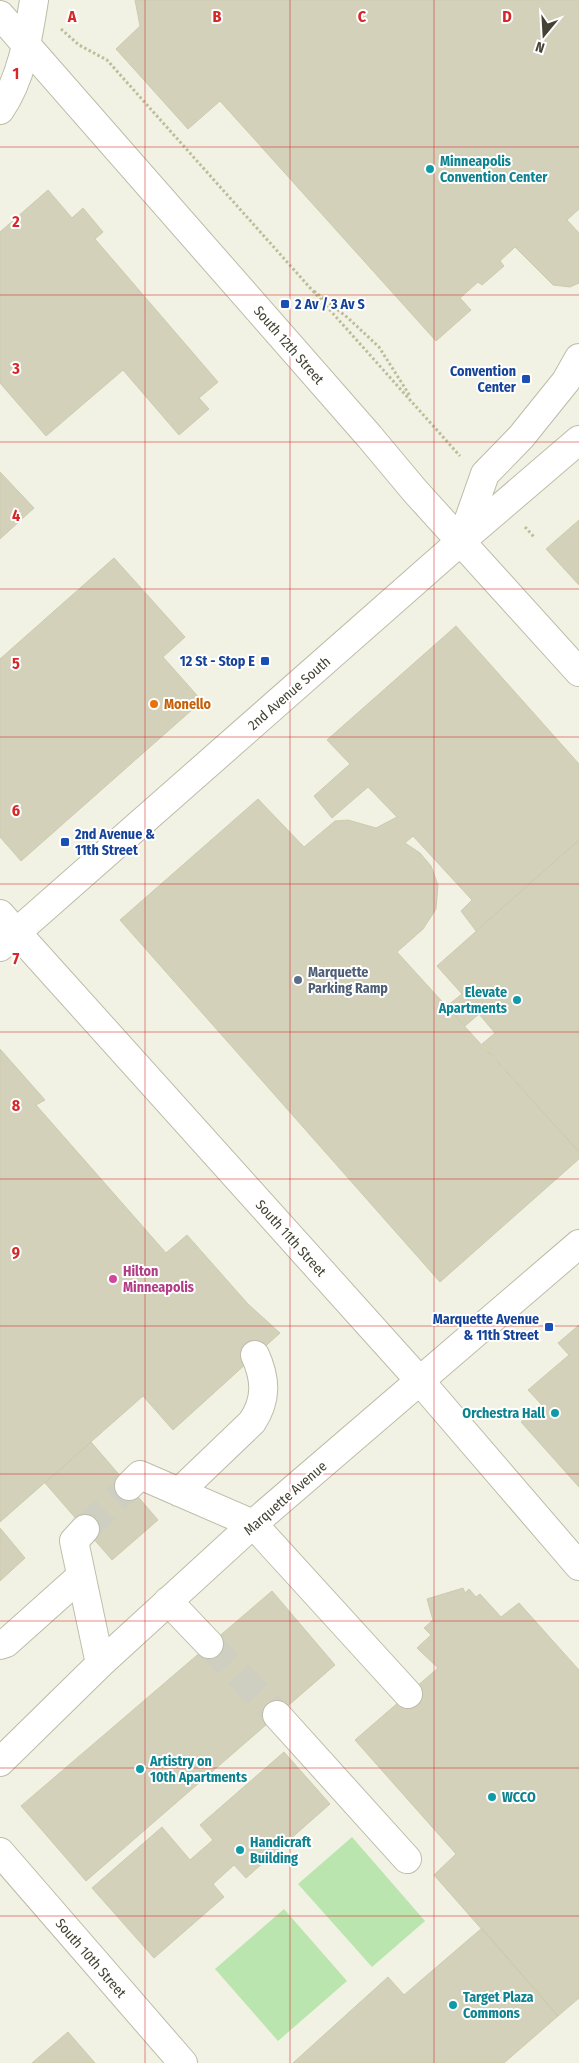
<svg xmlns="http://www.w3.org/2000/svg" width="579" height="2063" viewBox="0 0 579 2063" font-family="'Fira Sans Condensed',sans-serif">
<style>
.green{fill:#bbe5ae}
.building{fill:#d3d1ba;stroke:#cdcbad}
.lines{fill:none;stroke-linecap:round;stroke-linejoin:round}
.minor-tunnel{stroke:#cecfc1;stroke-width:28;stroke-dasharray:28 14;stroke-linecap:butt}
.minor-casing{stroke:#bdbca7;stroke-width:30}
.path{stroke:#bebd99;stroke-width:3;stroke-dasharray:2.5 2.5;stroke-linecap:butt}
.minor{stroke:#fff;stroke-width:28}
.grid{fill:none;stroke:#d62828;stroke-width:1;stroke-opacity:0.55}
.culture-dot{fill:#0f9aa8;stroke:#fff;stroke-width:2}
.transit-dot{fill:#1a4fb4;stroke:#fff;stroke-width:2}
.food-dot{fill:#e8710a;stroke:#fff;stroke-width:2}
.service-dot{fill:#5c6f8a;stroke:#fff;stroke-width:2}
.hotel-dot{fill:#d1479c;stroke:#fff;stroke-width:2}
.labels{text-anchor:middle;stroke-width:4;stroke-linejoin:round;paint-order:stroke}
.culture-label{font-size:14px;font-weight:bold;fill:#0d838f;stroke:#fff;text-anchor:start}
.transit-label{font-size:14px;font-weight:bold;fill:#164399;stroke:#fff;text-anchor:end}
.street-label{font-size:14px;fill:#434234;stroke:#fff}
.food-label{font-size:14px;font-weight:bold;fill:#c56008;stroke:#fff;text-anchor:start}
.service-label{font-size:14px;font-weight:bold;fill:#4e5e75;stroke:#fff;text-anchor:start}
.hotel-label{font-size:14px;font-weight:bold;fill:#b23c85;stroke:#fff;text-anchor:start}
.grid-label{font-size:16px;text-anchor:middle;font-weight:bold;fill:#d62828;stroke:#fff;stroke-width:4;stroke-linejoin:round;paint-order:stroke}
</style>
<rect width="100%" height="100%" fill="#f1f2e4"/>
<path class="green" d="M352,1837L425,1921L372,1967L298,1884Z
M284,1909L347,1981L278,2041L215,1969Z"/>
<path class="building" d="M135,0H579V209L567,220L579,233V283L570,287L553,285L515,247L500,261L504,266L482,285L478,282L460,298L471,310L436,341L220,101L188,129L116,49L140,26Z
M48,190L72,218L83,208L103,232L95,239L218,382L199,398L209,409L179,435L123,370L46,436L0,383V232Z
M0,472L34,508L0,539Z
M579,520V585L546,549Z
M114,558L185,637L163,657L202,701L21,861L0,837V659Z
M456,626L579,764V840L476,931L461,911L472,900L413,836L405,843L420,853L431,866L438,885L436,909L423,929L397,952L579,1152V1159L440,1282L120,920L258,799L304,847L335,821L348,820L376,828L397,817L368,787L332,818L314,796L350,764L327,740Z
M579,840V1152L482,1044L495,1033L479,1014L465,1026L447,1006L462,994L437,966Z
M0,1049L45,1100L36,1105L166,1253L187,1235L248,1304L280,1333L173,1430L143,1396L0,1522Z
M579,1325V1487L521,1422L542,1405L528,1390L569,1355L558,1343Z
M91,1442L158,1520L112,1560L45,1483Z
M0,1528L25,1558L0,1581Z
M463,1588L465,1593L469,1589L476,1597L480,1594L501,1617L519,1603L579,1670V1998L558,2016L434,1875L456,1854L355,1740L438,1668L417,1648L431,1635L424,1628L433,1620L427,1599Z
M272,1591L335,1665L86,1881L21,1806Z
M284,1752L330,1804L246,1878L234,1865L213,1884L224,1897L154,1958L92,1888L162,1827L190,1860L213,1840L200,1825Z
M482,1928L558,2016L504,2063H293L388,1977L404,1995Z
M68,2032L95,2063H32Z"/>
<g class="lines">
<path class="minor-tunnel" d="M85,1529L129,1486
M209,1644L277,1715"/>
<defs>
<path id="minor" d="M0,15L369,436L415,491L579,672
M0,110C22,78 28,38 34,0
M462,539L485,474L521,437L566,381L579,358
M0,914L420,1381L579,1566
M0,947L461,541L579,440
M129,1486L140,1475L253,1524L408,1694
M179,1492L252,1422C267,1400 266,1379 255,1355
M85,1529L74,1541L100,1664
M168,1601L209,1644
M0,1645L6,1643L81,1576
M277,1715L407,1859
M0,1762L100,1664L253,1524L579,1244
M0,1852L183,2063"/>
</defs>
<use href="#minor" class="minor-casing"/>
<path class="path" d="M61,29L79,45L107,60L460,456
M314,291L348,318L379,347L410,396
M525,527L535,538"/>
<use href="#minor" class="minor"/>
</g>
<path class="grid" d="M145,0V2063M290,0V2063M434,0V2063M0,147H579M0,295H579M0,442H579M0,589H579M0,737H579M0,884H579M0,1032H579M0,1179H579M0,1326H579M0,1474H579M0,1621H579M0,1768H579M0,1916H579"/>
<g class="culture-dot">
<circle cx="430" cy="169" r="5"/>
<circle cx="517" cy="1000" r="5"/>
<circle cx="555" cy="1413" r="5"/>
<circle cx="140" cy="1769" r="5"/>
<circle cx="492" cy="1797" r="5"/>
<circle cx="240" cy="1850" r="5"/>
<circle cx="453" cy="2005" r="5"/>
</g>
<g class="transit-dot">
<rect x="280" y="299" width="10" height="10" rx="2.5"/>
<rect x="521" y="374" width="10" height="10" rx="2.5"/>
<rect x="260" y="656" width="10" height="10" rx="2.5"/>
<rect x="60" y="837" width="10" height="10" rx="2.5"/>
<rect x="544" y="1322" width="10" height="10" rx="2.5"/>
</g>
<circle class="food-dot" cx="154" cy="704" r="5"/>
<circle class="service-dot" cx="298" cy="980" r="5"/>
<circle class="hotel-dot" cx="113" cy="1279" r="5"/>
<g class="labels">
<g class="culture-label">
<text x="440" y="166">Minneapolis<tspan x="440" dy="16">Convention Center</tspan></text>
<text x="507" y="997" text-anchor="end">Elevate<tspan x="507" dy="16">Apartments</tspan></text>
<text x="545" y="1418" text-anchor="end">Orchestra Hall</text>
<text x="150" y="1766">Artistry on<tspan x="150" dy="16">10th Apartments</tspan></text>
<text x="502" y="1802">WCCO</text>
<text x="250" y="1847">Handicraft<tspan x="250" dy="16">Building</tspan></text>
<text x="463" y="2002">Target Plaza<tspan x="463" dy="16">Commons</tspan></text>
</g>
<g class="transit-label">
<text x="295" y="309" text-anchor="start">2 Av / 3 Av S</text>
<text x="516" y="376">Convention<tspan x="516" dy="16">Center</tspan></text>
<text x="255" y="666">12 St - Stop E</text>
<text x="75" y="839" text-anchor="start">2nd Avenue &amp;<tspan x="75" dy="16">11th Street</tspan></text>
<text x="539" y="1324">Marquette Avenue<tspan x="539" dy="16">&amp; 11th Street</tspan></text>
</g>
<g class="street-label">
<text transform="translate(289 345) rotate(49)" y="5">South 12th Street</text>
<text transform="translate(289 693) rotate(-41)" y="5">2nd Avenue South</text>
<text transform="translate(291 1238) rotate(48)" y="5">South 11th Street</text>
<text transform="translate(285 1498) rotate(-41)" y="5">Marquette Avenue</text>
<text transform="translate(91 1958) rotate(49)" y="5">South 10th Street</text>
</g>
<g class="food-label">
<text x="164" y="709">Monello</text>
</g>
<g class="service-label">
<text x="308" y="977">Marquette<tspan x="308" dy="16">Parking Ramp</tspan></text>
</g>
<g class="hotel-label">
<text x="123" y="1276">Hilton<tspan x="123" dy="16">Minneapolis</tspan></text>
</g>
</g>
<g class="grid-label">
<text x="72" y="22">A</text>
<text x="217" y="22">B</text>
<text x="362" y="22">C</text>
<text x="507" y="22">D</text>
<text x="16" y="79">1</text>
<text x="16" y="227">2</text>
<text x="16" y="374">3</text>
<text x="16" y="521">4</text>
<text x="16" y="669">5</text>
<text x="16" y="816">6</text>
<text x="16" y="964">7</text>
<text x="16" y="1111">8</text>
<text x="16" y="1258">9</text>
</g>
<g transform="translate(544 35) rotate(198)" stroke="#ffffff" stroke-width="4" paint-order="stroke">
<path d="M0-4L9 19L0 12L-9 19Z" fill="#434234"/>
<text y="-8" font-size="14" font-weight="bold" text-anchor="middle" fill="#434234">N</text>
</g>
</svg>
